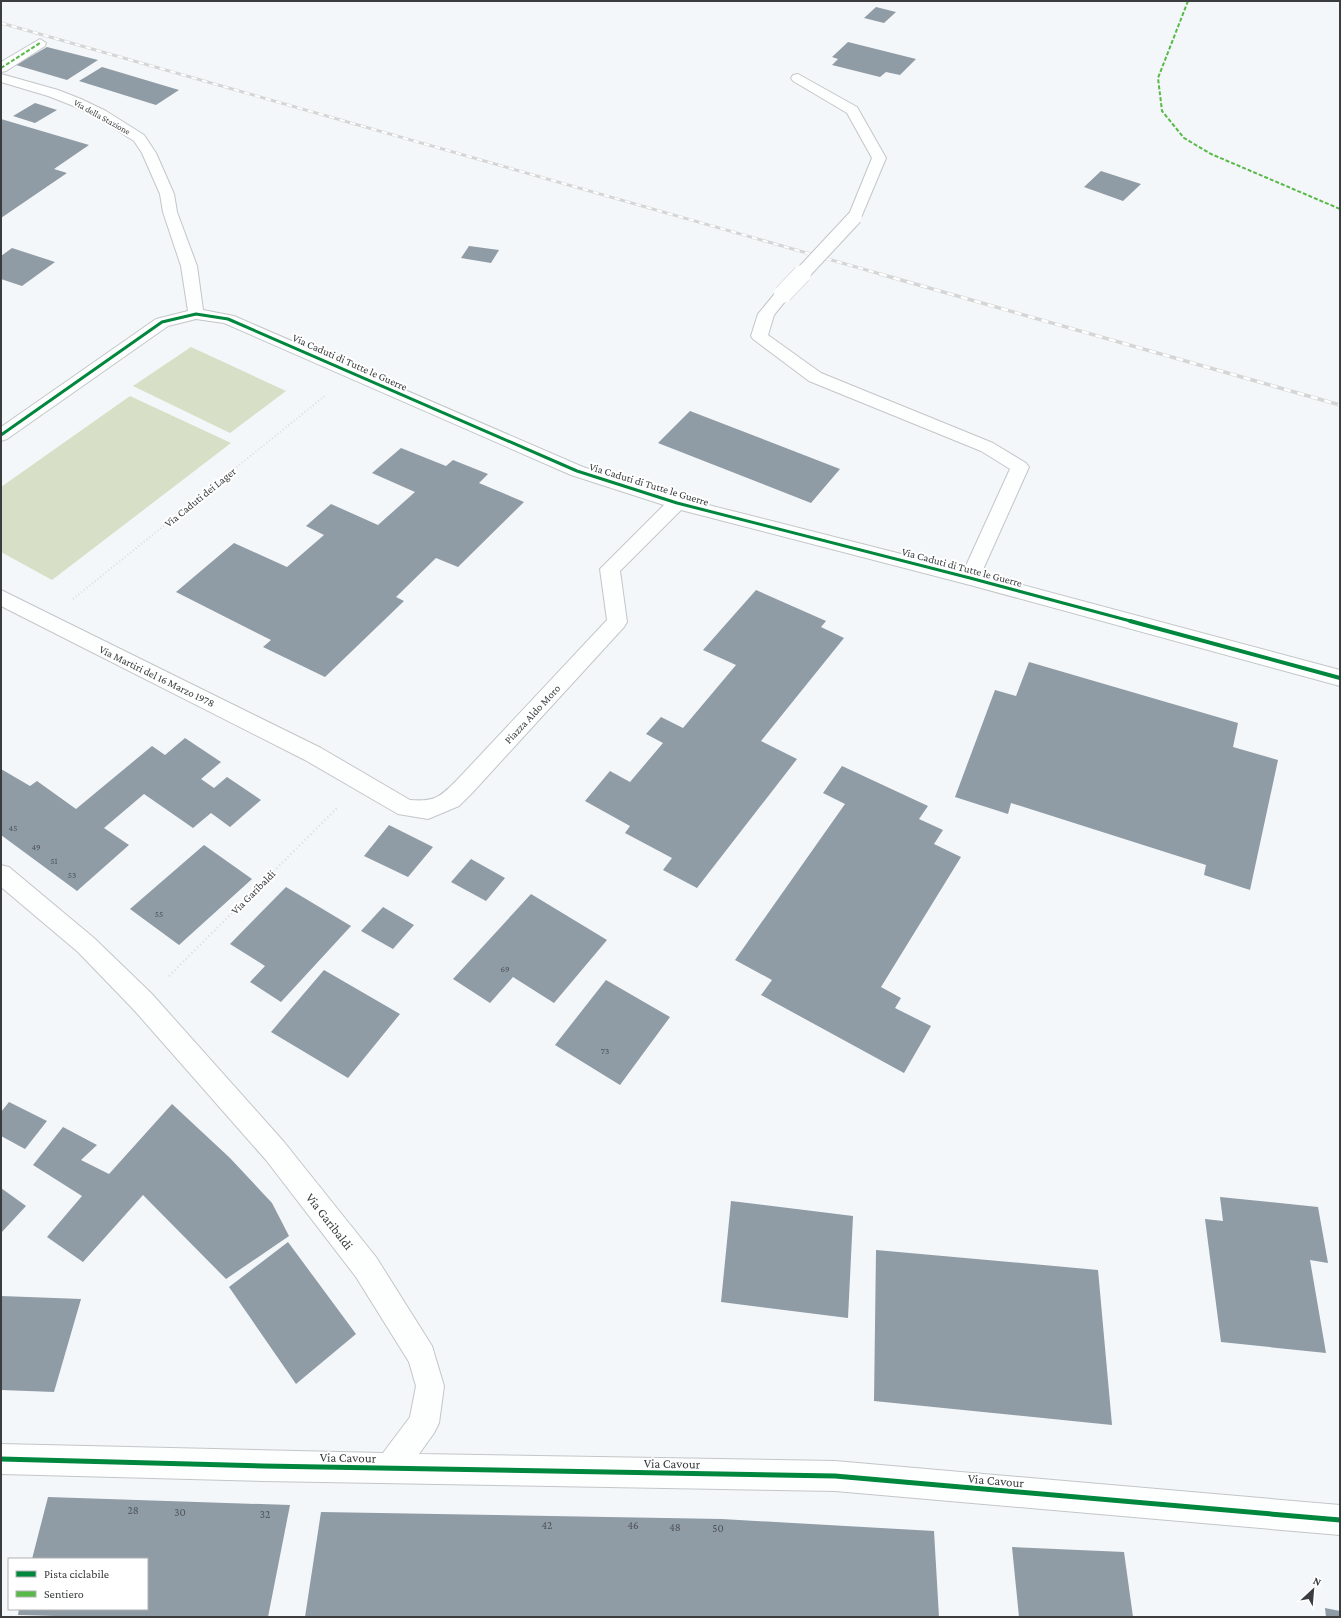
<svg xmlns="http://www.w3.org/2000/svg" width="1341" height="1618" viewBox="0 0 1341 1618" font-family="'Crimson Pro',serif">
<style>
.green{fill:#d7e0c6}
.building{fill:#8f9ba5}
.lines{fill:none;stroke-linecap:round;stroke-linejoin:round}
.minor-casing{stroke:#c3c6c8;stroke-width:2}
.path-far1{stroke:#dbdcdd;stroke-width:2;stroke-dasharray:1 2.5;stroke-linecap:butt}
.path{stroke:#dbdcdd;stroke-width:2.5;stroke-dasharray:1 3;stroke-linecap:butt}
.minor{fill:#fdfefe;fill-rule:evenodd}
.rail-far1-casing{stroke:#d4d5d5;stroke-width:3}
.rail-casing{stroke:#d4d5d5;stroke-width:3.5}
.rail-far1{stroke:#fff;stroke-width:2;stroke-dasharray:5.5;stroke-linecap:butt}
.rail{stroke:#fff;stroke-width:2.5;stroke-dasharray:7;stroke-linecap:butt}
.minor-bridge-far1-casing{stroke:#c3c6c8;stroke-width:16;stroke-linecap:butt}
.minor-bridge-casing{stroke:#c3c6c8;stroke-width:19;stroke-linecap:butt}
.minor-bridge-far1{stroke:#fdfefe;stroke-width:14}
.minor-bridge{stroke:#fdfefe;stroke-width:18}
.quiet{stroke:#58b947;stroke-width:2;stroke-dasharray:4 2;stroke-linecap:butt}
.cycleway-far2-casing{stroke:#fff;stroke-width:5}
.cycleway-far1-casing{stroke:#fff;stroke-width:6}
.cycleway-casing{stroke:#fff;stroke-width:8}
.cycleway-far2{stroke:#00873e;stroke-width:3}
.cycleway-far1{stroke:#00873e;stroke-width:4}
.cycleway{stroke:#00873e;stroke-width:5}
.labels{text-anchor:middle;stroke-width:4;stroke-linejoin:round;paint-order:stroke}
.far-street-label{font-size:9px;fill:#3a3c3e;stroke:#fff}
.number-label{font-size:9px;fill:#4f5458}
.street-label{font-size:11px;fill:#3a3c3e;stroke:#fff}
.near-number-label{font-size:11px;fill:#4f5458}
.near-street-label{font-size:13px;fill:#3a3c3e;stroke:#fff}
</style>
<rect width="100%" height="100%" fill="#f4f7f9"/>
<path class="green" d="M191,347L286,391L230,433L133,386Z
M130,396L231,443L52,580L1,552V487Z"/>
<path class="building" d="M876,7L896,12L884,23L864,18Z
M848,42L916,59L900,75L886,72L880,77L832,65L838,59L832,57Z
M47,47L98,60L67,80L16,65Z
M102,67L179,90L156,105L79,81Z
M35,103L57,110L35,123L13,116Z
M1,119L89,145L54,169L67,173L1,218Z
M1101,171L1141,184L1123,201L1084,187Z
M469,246L499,250L491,263L461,258Z
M12,248L55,262L22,286L1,279V256Z
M690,411L840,469L811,503L658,443Z
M401,448L446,466L453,460L488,474L479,483L524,502L458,567L436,558L396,597L404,601L325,677L263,647L271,640L176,592L234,543L287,567L324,535L306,526L331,504L378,525L415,492L372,473Z
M756,590L826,621L821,627L844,638L761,741L797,759L697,888L663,870L672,858L625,833L630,826L585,801L610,771L630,782L663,743L646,734L661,717L683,728L736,665L703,650Z
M1029,662L1238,723L1233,747L1278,760L1250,890L1204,875L1206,865L1011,803L1008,814L955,797L995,690L1016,696Z
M185,738L221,762L201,779L214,788L227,777L261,800L230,827L211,813L193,828L144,794L104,828L129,845L77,891L1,835V769L30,786L37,781L76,809L152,746L165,755Z
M842,766L928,806L919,819L943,830L934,844L961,857L881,987L901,998L895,1008L931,1026L904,1073L761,995L772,980L735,960L845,804L823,793Z
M389,825L433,847L408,877L364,856Z
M204,845L252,879L179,945L130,909Z
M471,859L505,878L486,901L451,882Z
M286,887L351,926L281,1002L250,982L265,966L230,944Z
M531,894L607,940L554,1003L513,977L490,1003L453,979Z
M383,907L414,925L393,949L361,931Z
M324,970L400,1014L348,1078L271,1032Z
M606,980L670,1017L620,1085L555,1045Z
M9,1102L47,1121L25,1149L1,1136V1112Z
M172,1104L230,1158L272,1203L289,1236L226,1279L143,1195L83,1262L47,1237L82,1196L33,1165L63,1127L97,1145L81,1160L109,1174Z
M1,1188L26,1206L1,1233Z
M1220,1197L1318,1207L1328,1263L1310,1260L1326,1353L1221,1342L1205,1219L1223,1221Z
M731,1201L853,1216L848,1318L721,1302Z
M288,1242L356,1334L296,1384L229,1287Z
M876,1250L1098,1270L1112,1425L874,1401Z
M1,1296L81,1299L54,1392L1,1390Z
M48,1497L290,1505L268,1617H93L18,1615L19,1609H147V1559H32Z
M321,1512L722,1519L934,1531L939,1617H305Z
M1012,1547L1124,1552L1133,1617H1019Z
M1325,1608L1340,1611V1617H1326Z"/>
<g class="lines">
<defs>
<path id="minor" d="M40,39L46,43L45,46L6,71L1,72V62Z
M1,74L58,90L81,99L106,111L144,135L156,153L174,194L177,212L197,266L203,310L234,316L583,467L681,498L964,570L1010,469L981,451L809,381L753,339L751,336L758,314L777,291H789L791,294L774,315L768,335L821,373L993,443L1026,463L1029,467L981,574L1340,670V686L970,585L681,510L620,571L627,622L624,627L473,792L459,806L428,819L398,814L305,760L1,606V590L321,748L410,800C435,802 440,797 457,780L607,620L600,569L664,505L571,475L224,323L196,319L168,326L7,439L1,441V427L156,319L188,311L181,266L163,212L160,194L142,153L134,141L96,117L71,105L48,96L1,82Z
M798,74L857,107L886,158L860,220H850L848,217L872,158L847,113L793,81L791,78L793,75Z
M1,865L9,867L94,938L152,994L284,1142L376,1257L432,1346L444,1386L439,1423L434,1433L419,1454L835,1461L1340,1505V1535L835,1491L263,1481L1,1474V1444L383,1453L410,1417L416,1386L409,1362L356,1277L266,1160L134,1010L78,952L1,887Z"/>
</defs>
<use href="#minor" class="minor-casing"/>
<path class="path-far1" d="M73,599L326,395"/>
<path class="path" d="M169,976L338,807"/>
<use href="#minor" class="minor"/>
<defs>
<path id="rail-far1" d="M1,23L884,275"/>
<path id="rail" d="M880,274L1340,405"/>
</defs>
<use href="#rail-far1" class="rail-far1-casing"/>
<use href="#rail" class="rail-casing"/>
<use href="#rail-far1" class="rail-far1"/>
<use href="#rail" class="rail"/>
<defs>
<path id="minor-bridge-far1" d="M801,275L855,217"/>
<path id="minor-bridge" d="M783,294L802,274"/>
</defs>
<use href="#minor-bridge-far1" class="minor-bridge-far1-casing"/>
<use href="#minor-bridge" class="minor-bridge-casing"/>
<use href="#minor-bridge-far1" class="minor-bridge-far1"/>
<use href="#minor-bridge" class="minor-bridge"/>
<path class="quiet" d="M1188,1L1158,78L1162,111L1184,138L1211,154L1340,209
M1,68L40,43"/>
<defs>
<path id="cycleway-far2" d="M1,435L162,322L196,314L228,319L577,471L677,503L970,578L1134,622"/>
<path id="cycleway-far1" d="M1130,621L1340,678"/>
<path id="cycleway" d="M1,1459L263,1466L835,1476L1340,1520"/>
</defs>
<use href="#cycleway-far2" class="cycleway-far2-casing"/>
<use href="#cycleway-far1" class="cycleway-far1-casing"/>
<use href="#cycleway" class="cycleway-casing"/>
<use href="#cycleway-far2" class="cycleway-far2"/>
<use href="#cycleway-far1" class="cycleway-far1"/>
<use href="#cycleway" class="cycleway"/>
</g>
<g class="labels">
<g class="far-street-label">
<text transform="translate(102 117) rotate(29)" y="3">Via della Stazione</text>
</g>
<g class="number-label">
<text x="13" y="831">45</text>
<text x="36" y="850">49</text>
<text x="54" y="864">51</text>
<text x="72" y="878">53</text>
<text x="159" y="917">55</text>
<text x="505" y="972">69</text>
<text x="605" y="1054">73</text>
</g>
<g class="street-label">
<text transform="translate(350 362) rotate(24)" y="4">Via Caduti di Tutte le Guerre</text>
<text transform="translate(649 484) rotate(17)" y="4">Via Caduti di Tutte le Guerre</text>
<text transform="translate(200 497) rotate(-39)" y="4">Via Caduti dei Lager</text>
<text transform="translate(962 567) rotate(15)" y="4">Via Caduti di Tutte le Guerre</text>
<text transform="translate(157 676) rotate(26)" y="4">Via Martiri del 16 Marzo 1978</text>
<text transform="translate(532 714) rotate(-47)" y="4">Piazza Aldo Moro</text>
<text transform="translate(253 892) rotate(-45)" y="4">Via Garibaldi</text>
</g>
<g class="near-number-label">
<text x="133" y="1514">28</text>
<text x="180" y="1516">30</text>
<text x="265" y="1518">32</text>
<text x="547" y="1529">42</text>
<text x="633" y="1529">46</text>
<text x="675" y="1531">48</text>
<text x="718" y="1532">50</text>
</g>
<g class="near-street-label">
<text transform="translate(330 1221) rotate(52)" y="5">Via Garibaldi</text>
<text transform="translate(348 1457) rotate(1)" y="5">Via Cavour</text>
<text transform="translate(672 1463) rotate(1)" y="5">Via Cavour</text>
<text transform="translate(996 1480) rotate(5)" y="5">Via Cavour</text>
</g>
</g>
<rect width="1341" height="1618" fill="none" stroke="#3a3c3e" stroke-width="4"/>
<rect x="8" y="1558" width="140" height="52" fill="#ffffff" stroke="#b0b1b2"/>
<rect x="16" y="1571" width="20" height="6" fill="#00873e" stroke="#b0b1b2"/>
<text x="44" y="1578" font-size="12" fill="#3a3c3e">Pista ciclabile</text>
<rect x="16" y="1591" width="20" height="6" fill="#58b947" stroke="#b0b1b2"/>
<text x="44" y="1598" font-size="12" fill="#3a3c3e">Sentiero</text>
<g transform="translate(1313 1590) rotate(26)" stroke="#ffffff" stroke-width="3" paint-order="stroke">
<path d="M0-3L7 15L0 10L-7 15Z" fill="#3a3c3e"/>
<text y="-6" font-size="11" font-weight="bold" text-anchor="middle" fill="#3a3c3e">N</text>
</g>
</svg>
